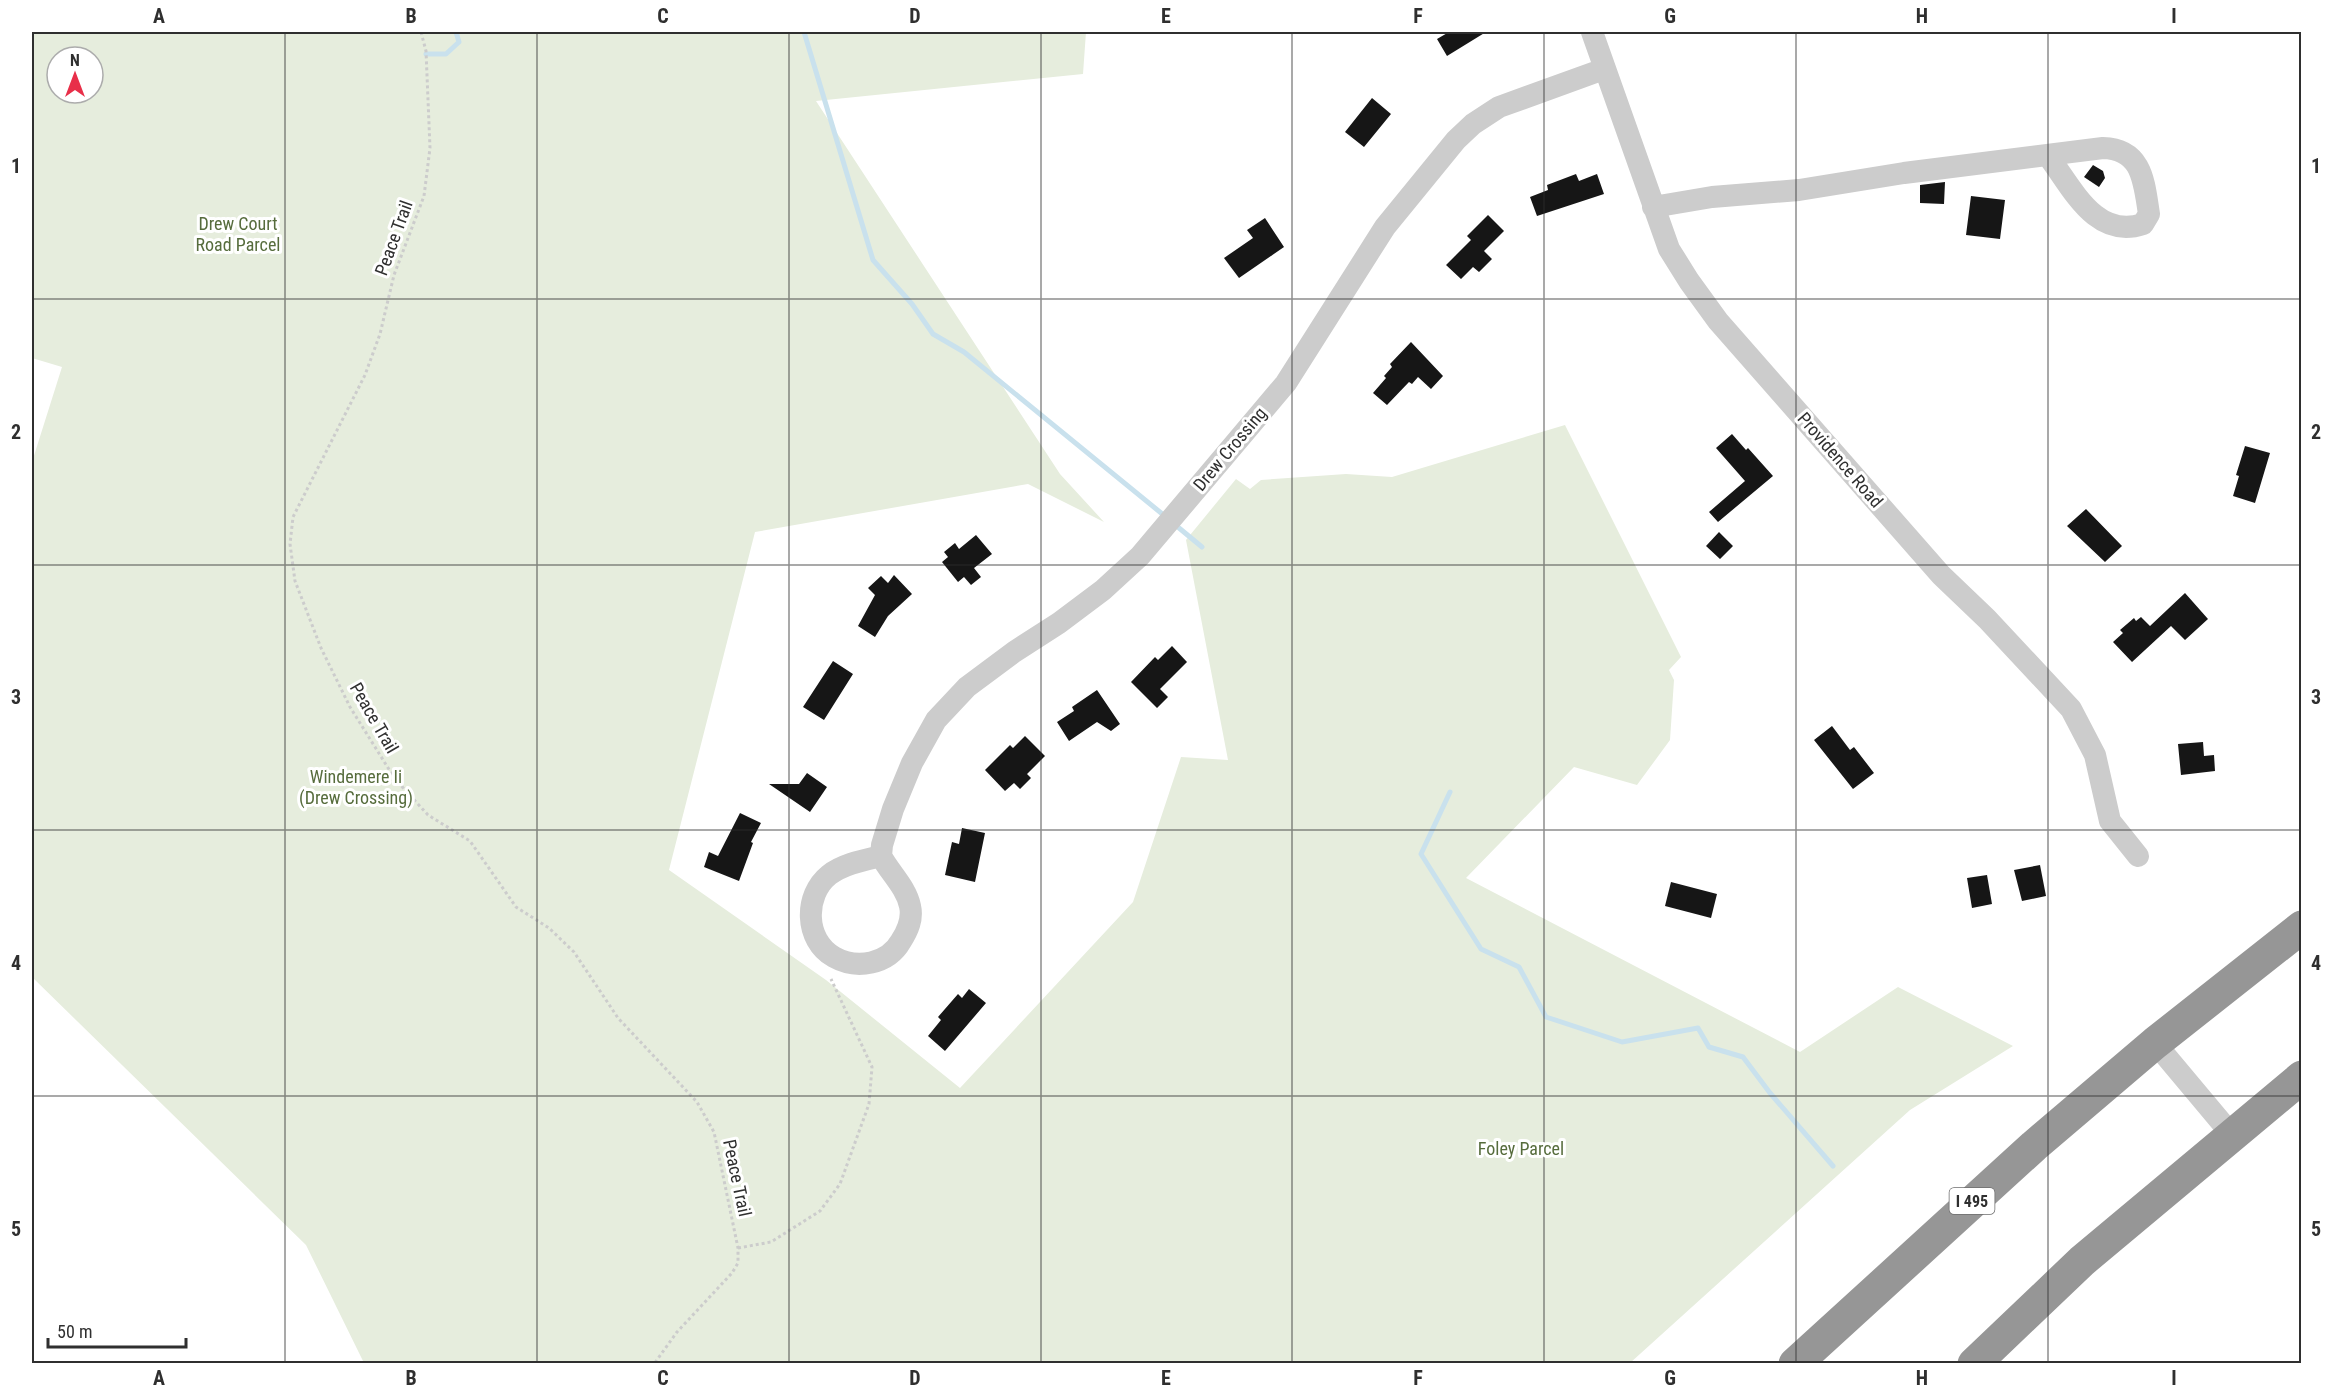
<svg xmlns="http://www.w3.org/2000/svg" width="2333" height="1395" viewBox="0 0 2333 1395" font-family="'Roboto Condensed',sans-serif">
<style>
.green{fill:#e6eddd;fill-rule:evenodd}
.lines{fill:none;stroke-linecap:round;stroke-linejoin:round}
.stream{stroke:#c9e1ed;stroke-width:5}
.building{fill:#161616}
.path{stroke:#ccc;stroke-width:3;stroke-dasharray:3 3;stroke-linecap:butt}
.minor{stroke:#ccc;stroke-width:22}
.highway{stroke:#969696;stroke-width:33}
.grid{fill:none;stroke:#2f2f2f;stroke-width:1.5;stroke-opacity:0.55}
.labels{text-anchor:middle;stroke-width:6;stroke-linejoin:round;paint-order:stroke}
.shield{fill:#fff;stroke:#6d6d6d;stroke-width:1.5}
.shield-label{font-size:16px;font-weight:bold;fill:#2f2f2f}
.park-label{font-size:18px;fill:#566c3c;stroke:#fff}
.street-label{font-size:18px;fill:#2f2f2f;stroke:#fff}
.neatline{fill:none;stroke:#2f2f2f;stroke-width:2}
.grid-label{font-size:20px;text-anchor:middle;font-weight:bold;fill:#2f2f2f}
</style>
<rect width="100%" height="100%" fill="#fff"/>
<path class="green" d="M32,32H1086L1083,74L816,101L1060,474L1104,522L1028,484L755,532L669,870L826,980L960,1088L1133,902L1181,757L1228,760L1186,540L1236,479L1250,489L1261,480L1346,474L1392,477L1565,425L1681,657L1669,670L1674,680L1670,740L1637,785L1574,767L1466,878L1800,1052L1898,987L2013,1046L1910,1110L1630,1363H364L306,1245L32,977V462L62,367L32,358ZM57,57H93V93H57Z"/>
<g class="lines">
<path class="stream" d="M804,32L873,260L912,304L933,334L964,352L1166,517
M426,54H446L459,42L456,32
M1173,523L1202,547
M1450,792L1421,854L1481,949L1519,967L1546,1017L1622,1042L1698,1028L1709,1047L1743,1057L1770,1093L1833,1166"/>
</g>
<path class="building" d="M1449,32H1486L1447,56L1437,39Z
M1372,98L1391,114L1364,147L1345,132Z
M2093,165L2103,171L2105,178L2099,187L2084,177Z
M1576,174L1579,181L1597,174L1604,194L1537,216L1530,197L1548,190L1547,185Z
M1945,182L1944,204L1920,203V185Z
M1971,196L2005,200L2000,239L1966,235Z
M1488,215L1504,231L1484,251L1492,259L1479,272L1473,267L1461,279L1446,265L1471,240L1467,236Z
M1265,218L1284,247L1239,278L1224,258L1253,238L1247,230Z
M1411,342L1443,376L1431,389L1418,377L1412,384L1409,382L1387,405L1373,393L1386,378L1384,376L1392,367L1390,364Z
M1732,434L1746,450L1748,448L1773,476L1718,522L1709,512L1745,481L1716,448Z
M2245,446L2270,453L2255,503L2233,496L2239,476L2236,475Z
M2086,509L2122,546L2105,562L2067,526Z
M1719,532L1733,546L1720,559L1706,546Z
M976,535L992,554L974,568L981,577L971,585L964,577L958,582L942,562L948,557L944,552L955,543L959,549Z
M894,575L912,594L888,616L875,637L858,626L875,595L868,588L881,576L888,583Z
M2185,593L2208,619L2185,640L2171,626L2132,662L2113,642L2123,633L2120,630L2134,618L2136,621L2141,617L2150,626Z
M1172,646L1187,662L1160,689L1168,697L1157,708L1131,682L1155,657L1158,660Z
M833,661L853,674L824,720L803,707Z
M1097,690L1120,724L1111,731L1097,722L1069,741L1057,722L1074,711L1072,707Z
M1832,726L1850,750L1854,747L1874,773L1853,789L1814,740Z
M1025,736L1045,756L1027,774L1031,778L1020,789L1014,783L1005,791L985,770L1010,745L1013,748Z
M2203,742L2204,756L2214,755L2215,771L2181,775L2178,744Z
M807,773L827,787L810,812L769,784H799Z
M740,813L761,823L751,842L753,843L739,881L704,867L709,852L718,856Z
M962,828L985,833L975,882L945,875L952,842L959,844Z
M2040,865L2046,896L2022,901L2014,870Z
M1987,875L1992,904L1972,908L1967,878Z
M1671,882L1717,894L1711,918L1665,906Z
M969,989L986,1003L945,1051L928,1036L941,1020L938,1017L958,994L962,998Z"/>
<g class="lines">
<path class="path" d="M421,32L426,51L430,148L424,196L394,275L380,334L365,375L293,517L290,544L295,581L321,648L350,707L395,779L428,815L470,841L516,907L549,928L574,952L618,1018L697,1102L714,1132L738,1248V1263L732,1273L677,1332L654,1364
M738,1248L771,1242L820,1211L840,1184L869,1104L872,1067L831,979"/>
<path class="minor" d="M1592,32L1669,249L1689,281L1718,321L1941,575L1987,619L2071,709L2095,755L2110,821L2138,856
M1653,207L1712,197L1799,190L1904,173L2103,148C2143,149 2144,183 2149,214L2143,224C2095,240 2072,187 2048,156
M881,856C890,873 906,887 910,906C913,919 908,930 901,941C888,964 857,970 834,957C804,940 804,895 829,875C843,864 864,860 881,856L882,845L893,809L912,763L936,720L967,687L1014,652L1059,623L1103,590L1140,556L1286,383L1385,227L1456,140L1473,124L1499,107L1604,69
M2155,1043L2232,1135"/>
<path class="highway" d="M1795,1364L2034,1146L2155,1043L2302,927
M1974,1364L2082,1261L2302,1077"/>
</g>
<path class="grid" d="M285,32V1364M537,32V1364M789,32V1364M1041,32V1364M1292,32V1364M1544,32V1364M1796,32V1364M2048,32V1364M32,299H2302M32,565H2302M32,830H2302M32,1096H2302"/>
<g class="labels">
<rect class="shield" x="1949.5" y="1188" width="45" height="26" rx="4.5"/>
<g class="shield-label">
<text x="1972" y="1207">I 495</text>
</g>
<g class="park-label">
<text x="238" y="230">Drew Court<tspan x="238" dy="21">Road Parcel</tspan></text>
<text x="356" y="783">Windemere Ii<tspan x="356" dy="21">(Drew Crossing)</tspan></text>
<text x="1521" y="1155">Foley Parcel</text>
</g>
<g class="street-label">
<text transform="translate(394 238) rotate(-70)" y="6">Peace Trail</text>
<text transform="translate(1230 449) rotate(-50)" y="6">Drew Crossing</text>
<text transform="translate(1840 460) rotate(49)" y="6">Providence Road</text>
<text transform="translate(374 718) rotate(60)" y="6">Peace Trail</text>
<text transform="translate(737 1178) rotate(78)" y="6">Peace Trail</text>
</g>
</g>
<rect width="2333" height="1395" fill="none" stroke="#ffffff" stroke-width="66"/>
<g transform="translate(75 75)"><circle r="28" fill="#ffffff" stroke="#acacac" stroke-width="1.5"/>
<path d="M0-4.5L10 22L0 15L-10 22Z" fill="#e82f49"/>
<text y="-9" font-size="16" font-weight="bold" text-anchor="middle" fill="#2f2f2f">N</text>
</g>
<path d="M48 1338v9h138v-9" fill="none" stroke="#2f2f2f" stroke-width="3"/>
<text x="57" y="1338" font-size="18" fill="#2f2f2f" stroke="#ffffff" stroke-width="4.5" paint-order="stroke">50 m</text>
<rect x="33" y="33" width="2267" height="1329" class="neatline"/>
<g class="grid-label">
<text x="159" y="23">A</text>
<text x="411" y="23">B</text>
<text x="663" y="23">C</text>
<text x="915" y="23">D</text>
<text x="1166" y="23">E</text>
<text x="1418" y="23">F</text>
<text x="1670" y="23">G</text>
<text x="1922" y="23">H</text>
<text x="2174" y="23">I</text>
<text x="16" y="173">1</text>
<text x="2316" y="173">1</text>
<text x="16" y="439">2</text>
<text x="2316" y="439">2</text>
<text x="16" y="704">3</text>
<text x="2316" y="704">3</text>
<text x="16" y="970">4</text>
<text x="2316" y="970">4</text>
<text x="16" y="1236">5</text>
<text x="2316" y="1236">5</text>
<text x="159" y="1385">A</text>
<text x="411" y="1385">B</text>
<text x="663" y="1385">C</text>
<text x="915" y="1385">D</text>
<text x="1166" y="1385">E</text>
<text x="1418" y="1385">F</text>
<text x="1670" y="1385">G</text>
<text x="1922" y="1385">H</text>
<text x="2174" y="1385">I</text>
</g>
</svg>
